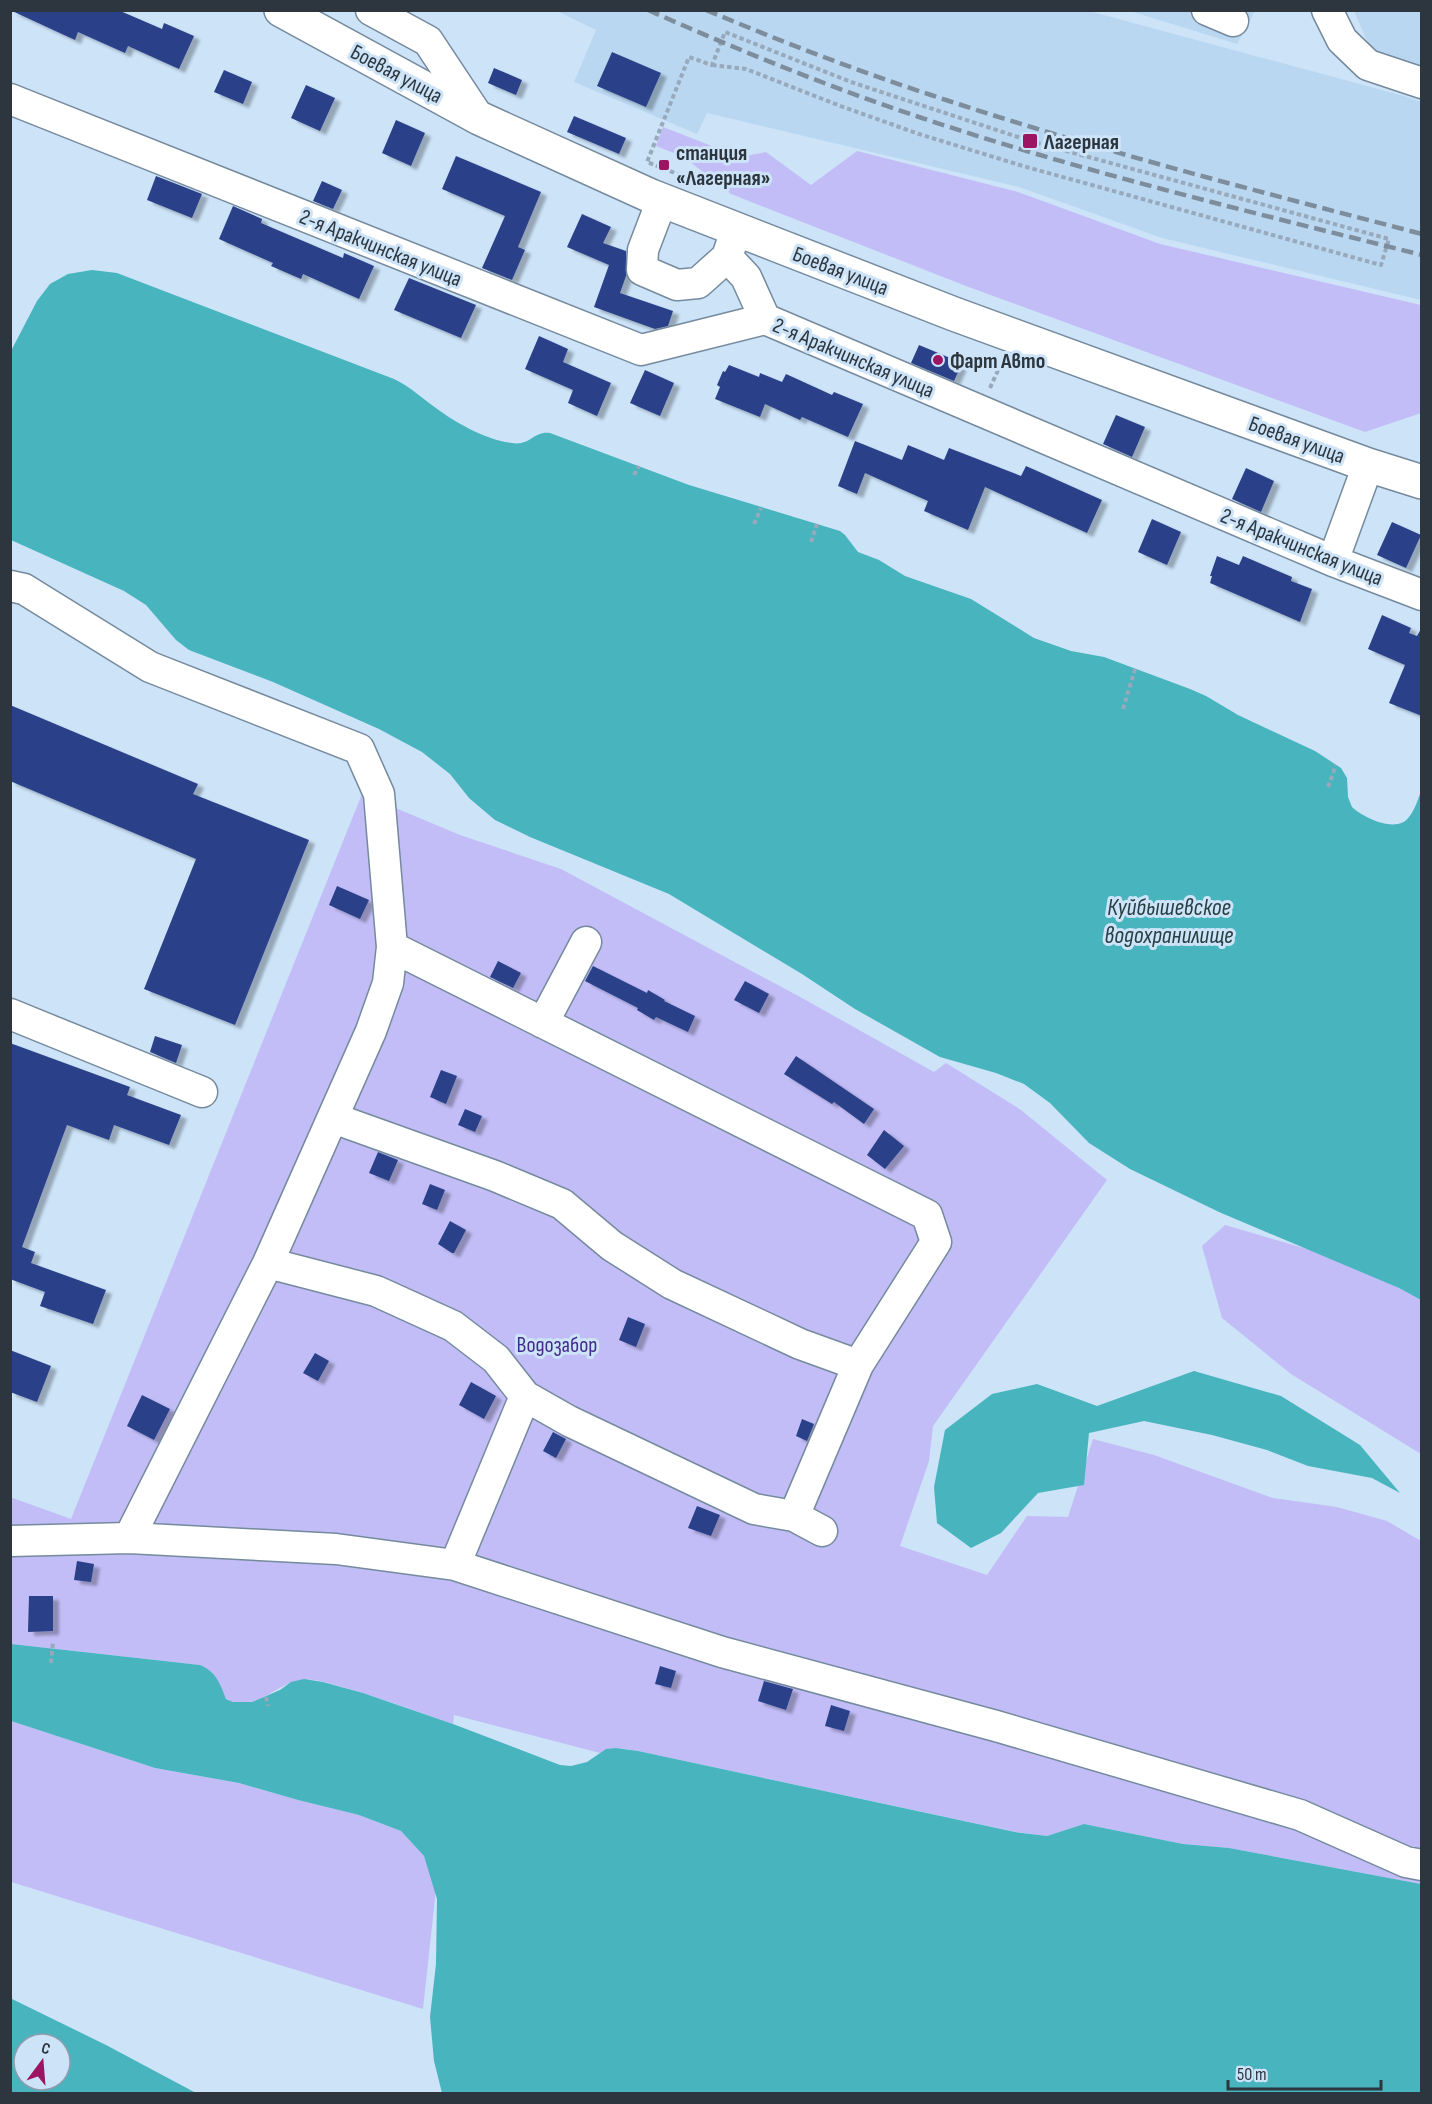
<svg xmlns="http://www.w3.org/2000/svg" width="1432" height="2104" viewBox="0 0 1432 2104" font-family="'Sofia Sans Condensed',sans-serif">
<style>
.built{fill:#bad7f1}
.green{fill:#c2bdf7}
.water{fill:#47b4be;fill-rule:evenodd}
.building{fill:#2a4189;filter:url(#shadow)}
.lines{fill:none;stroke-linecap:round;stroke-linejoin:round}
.minor-casing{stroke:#758a9d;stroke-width:33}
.major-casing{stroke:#758a9d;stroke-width:36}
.path{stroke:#97a9ba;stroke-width:4;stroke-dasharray:4.5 3;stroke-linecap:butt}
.minor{stroke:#fff;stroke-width:30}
.major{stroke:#fff;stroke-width:33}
.rail{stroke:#7d8d9c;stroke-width:4.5;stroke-dasharray:12 6;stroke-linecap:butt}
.poi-dot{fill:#9d1462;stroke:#cce3f8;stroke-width:2}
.labels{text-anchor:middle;stroke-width:6;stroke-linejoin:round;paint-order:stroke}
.street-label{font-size:22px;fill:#2d363e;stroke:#cce3f8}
.poi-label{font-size:22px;font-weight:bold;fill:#2d363e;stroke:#cce3f8;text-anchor:start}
.park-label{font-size:22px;fill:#442b8d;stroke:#cce3f8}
.water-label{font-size:24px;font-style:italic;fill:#273f42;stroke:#cce3f8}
</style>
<defs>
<filter id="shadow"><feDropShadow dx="6" dy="4" stdDeviation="1.5" flood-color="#0004"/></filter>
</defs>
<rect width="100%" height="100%" fill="#cce3f8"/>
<path class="built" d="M557,11H1089L1404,96L1421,102V300L1162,238L1019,187L707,113L697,134L574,82L596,30Z
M1130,11H1255L1237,44Z
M1354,11H1421V66L1371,50Z"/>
<path class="green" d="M663,127L740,157L766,152L811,185L857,151L1018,192L1160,244L1421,305V413L1365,432L966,286L731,194L684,157L656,146Z
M362,794L460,835L561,869L802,998L934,1072L946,1063L1021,1110L1107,1180L933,1426L929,1461L900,1546L987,1575L1027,1516L1068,1517L1093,1439L1154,1455L1273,1498L1337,1507L1387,1521L1421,1541V1884L1229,1848L1183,1844L1084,1824L1047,1836L1016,1832L638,1751C625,1749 611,1745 600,1753L454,1715L453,1724C416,1711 380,1698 343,1687C330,1684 315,1678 302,1680C278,1682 262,1708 234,1702C222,1700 207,1675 200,1665L11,1644L10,1497L71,1519Z
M1225,1225L1314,1251L1399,1288L1421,1300V1454L1291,1374L1222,1318L1202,1246Z
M11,1721L155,1768L239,1783L298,1800L359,1815L401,1831L424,1856L436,1889L423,2009L11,1882Z"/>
<path class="water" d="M92,270L117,273L394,379C411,387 424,400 440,411C460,425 487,440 512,443C531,446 533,431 550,433L689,485L840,531L845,535L858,552L879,560L905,576L971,599L1034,638L1071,651L1104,657L1190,689L1206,696L1238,715L1315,751L1341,768L1347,778L1348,797L1352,807C1364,818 1397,834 1409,817C1415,810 1418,799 1421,791V1300L1399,1288L1219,1212L1130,1169L1089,1143L1050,1103L1024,1084L996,1073L940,1057L855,1009L802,974L669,894L530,837L495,820L469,798L450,774L422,752L379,729L273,682L189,650L176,640L146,605L124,591L11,540V351L37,301L50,284L68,274Z
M1194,1371L1281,1396L1360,1445L1400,1493L1372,1478L1308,1466L1267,1450L1212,1435L1144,1421L1089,1433L1084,1485L1038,1493L1001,1533L971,1548L937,1523L934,1487L945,1430L992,1394L1037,1384L1097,1406Z
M11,1644L200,1665C216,1672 220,1683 226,1699L233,1702H252L280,1690L291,1682L304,1679L323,1682L363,1693L453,1724L560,1765L571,1766L587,1762L606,1749L616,1748L638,1751L1015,1832L1047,1836L1084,1824L1183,1844L1229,1848L1421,1884V2093H442L434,2061L430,2017L436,1964L437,1899L424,1856L401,1831L359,1815L298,1800L239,1783L155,1768L11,1721Z
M10,1998L106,2045L196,2093H11ZM24,2044H60V2080H24Z"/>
<path class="building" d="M10,10H118L162,29L164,23L194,36L179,69L128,46L125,53L78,32L75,40Z
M612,52L661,73L646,107L597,86Z
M494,68L522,80L516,95L488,83Z
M224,70L252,82L243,104L214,92Z
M306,85L335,98L320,131L291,118Z
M574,116L626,138L619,154L567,132Z
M396,120L425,133L411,166L382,153Z
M456,156L541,192L518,247L525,250L512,280L482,268L505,216L442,189Z
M156,176L202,194L192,218L147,200Z
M322,181L342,190L333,209L313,201Z
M233,206L262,219L261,223L343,258L344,253L374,266L359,299L303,274L301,279L271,266L273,263L219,239Z
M582,214L611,227L603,243L626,251V276L620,293L673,311L668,326L655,329L594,307L609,265L567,247Z
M409,278L476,305L461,338L394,310Z
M539,336L568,349L563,362L611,383L597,416L568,403L573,390L525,369Z
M919,345L962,363L954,381L911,363Z
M729,365L759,377L760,373L782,382L786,374L832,395L834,392L863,404L848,437L802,417L800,420L765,404L760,417L715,399L720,387L717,385L723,371L725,372Z
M645,370L674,383L660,416L630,403Z
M1116,415L1145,427L1132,457L1103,444Z
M855,441L902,460L908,445L944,460L949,448L1021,476L1026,466L1102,500L1087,533L985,487L968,530L924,511L928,501L865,473L857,494L838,486Z
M1246,468L1274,481L1261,512L1232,499Z
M1152,519L1181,532L1167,565L1138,552Z
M1392,522L1421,535L1406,568L1377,555Z
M1217,556L1239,565L1243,556L1292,577L1291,581L1312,589L1300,622L1210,583L1212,576H1210Z
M1382,615L1411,628L1409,633L1417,636L1422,627V716L1389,703L1405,665L1368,649Z
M10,705L198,784L193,794L309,840L235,1025L144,989L196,859L10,781Z
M337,886L369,900L360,919L329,905Z
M498,961L521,973L513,988L490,977Z
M593,966L647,993L648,990L665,1000L664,1001L695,1016L688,1032L656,1017L654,1020L637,1010L638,1008L585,981Z
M745,981L769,994L759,1013L734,1000Z
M155,1036L182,1045L176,1063L150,1052Z
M10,1043L130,1087L127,1095L181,1115L169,1145L114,1125L109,1140L67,1125L22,1247L35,1252L31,1263L106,1290L93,1324L40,1306L45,1292L10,1279Z
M796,1056L874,1109L864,1124L834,1102L832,1104L784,1074Z
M441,1070L457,1076L446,1104L430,1097Z
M465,1109L482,1116L475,1132L458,1125Z
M884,1130L904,1146L885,1169L867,1155Z
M378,1152L398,1160L389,1181L369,1173Z
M430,1184L445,1190L437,1210L422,1204Z
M450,1221L466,1230L454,1253H452L438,1244Z
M628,1317L645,1324L636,1347L619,1340Z
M10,1350L51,1366L37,1402L10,1392Z
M315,1353L329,1361L318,1381L303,1373Z
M471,1382L496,1396L484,1419L459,1405Z
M142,1395L170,1409L154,1440L127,1426Z
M802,1419L814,1424L807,1441L796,1436Z
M553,1432L566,1439L556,1458L543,1451Z
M697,1506L720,1515L711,1536L688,1528Z
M77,1561L94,1564L91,1582L74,1580Z
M29,1596H53V1631L28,1632Z
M660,1666L676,1671L671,1688L655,1684Z
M764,1681L793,1689L786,1710L758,1701Z
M831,1705L850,1711L844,1731L825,1726Z"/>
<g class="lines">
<defs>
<path id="minor" d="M371,10L428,41L479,118
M1207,10L1233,21
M1327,10L1342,40L1368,65L1422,83
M10,99L641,350L765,319L1333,561L1422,595
M662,200L643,250L642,270L677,285L698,283L727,257
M733,239L727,257L746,277L765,319
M1333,561L1368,465
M10,586L24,589L150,667L359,749L379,794L392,947L388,983L371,1031L268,1263L129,1538
M392,947L927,1215L936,1242L858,1365L794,1516
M10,1014L202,1092
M543,1023L586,942
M333,1118L495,1176L562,1204L612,1246L672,1284L800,1344L858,1365
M268,1263L376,1291L453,1326L496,1359L525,1396L569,1421L754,1509L794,1516L822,1531
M10,1541L129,1538L336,1549L455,1565L722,1652L996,1726L1300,1815L1406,1862L1422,1865
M455,1565L525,1396"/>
<path id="major" d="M281,10L479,118L651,196L954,314L1368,465L1422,482"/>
</defs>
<use href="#minor" class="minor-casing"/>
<use href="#major" class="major-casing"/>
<path class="path" d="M687,180L680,175L647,162L689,57L712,65L725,32L851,82L1030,141L1389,239L1381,265L1023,166L919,134L843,107L746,69L712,65
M990,388L1003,359
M634,475L639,466
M754,524L761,508
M811,542L817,524
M1123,709L1135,669
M1328,787L1336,765
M51,1663L53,1642
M266,1697L268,1706"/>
<use href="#minor" class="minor"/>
<use href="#major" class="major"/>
<path class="rail" d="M648,10C738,50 829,87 922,118C1086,173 1255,213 1422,255
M706,10C780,41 855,70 931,95C1092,149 1257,191 1422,234"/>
</g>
<g class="poi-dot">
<rect x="1022" y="133" width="16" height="16" rx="3"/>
<rect x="658" y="159" width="12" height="12" rx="3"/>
<circle cx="938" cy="360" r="6"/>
</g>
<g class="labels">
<g class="street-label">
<text transform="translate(397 73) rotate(28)" y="8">Боевая улица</text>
<text transform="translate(381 247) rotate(22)" y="8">2-я Аракчинская улица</text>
<text transform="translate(841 270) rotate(21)" y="8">Боевая улица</text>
<text transform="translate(854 357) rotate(23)" y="8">2-я Аракчинская улица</text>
<text transform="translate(1297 439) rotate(20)" y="8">Боевая улица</text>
<text transform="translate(1302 546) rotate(22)" y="8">2-я Аракчинская улица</text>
</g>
<g class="poi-label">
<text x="1044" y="149">Лагерная</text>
<text x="676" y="160">станция<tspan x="676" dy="25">«Лагерная»</tspan></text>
<text x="950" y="368">Фарт Авто</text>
</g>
<g class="park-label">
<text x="557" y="1352">Водозабор</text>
</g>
<g class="water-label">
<text x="1169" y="915">Куйбышевское<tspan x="1169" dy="28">водохранилище</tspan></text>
</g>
</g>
<rect width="1432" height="2104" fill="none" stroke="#2d363e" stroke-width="24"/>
<g transform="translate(42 2062) rotate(16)"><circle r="28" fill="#cce3f8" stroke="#8c9eae" stroke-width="1.5"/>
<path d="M0-4.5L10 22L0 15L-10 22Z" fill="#9d1462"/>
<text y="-9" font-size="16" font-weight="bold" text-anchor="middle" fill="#2d363e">С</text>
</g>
<path d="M1228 2080v9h153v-9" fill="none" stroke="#2d363e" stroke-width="3"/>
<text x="1237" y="2080" font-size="18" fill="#2d363e" stroke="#cce3f8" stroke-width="4.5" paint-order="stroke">50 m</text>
</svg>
